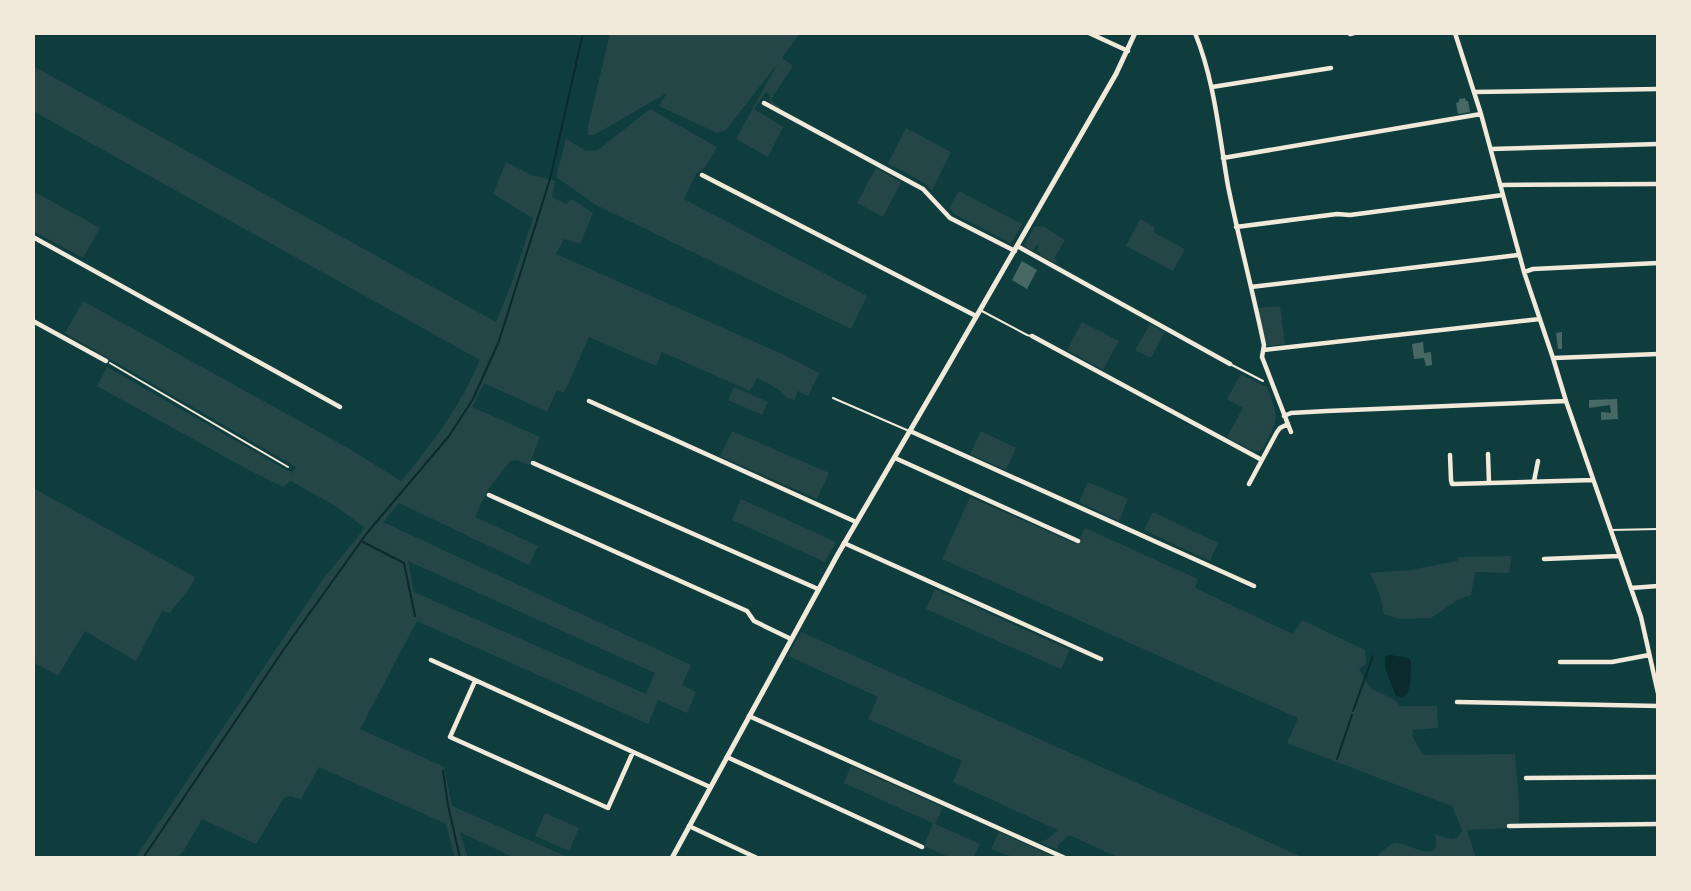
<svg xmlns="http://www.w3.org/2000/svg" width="1691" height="891" viewBox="0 0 1691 891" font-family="Manrope,sans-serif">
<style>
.green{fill:#244646;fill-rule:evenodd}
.water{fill:#0a2a2b}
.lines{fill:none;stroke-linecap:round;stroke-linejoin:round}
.stream{stroke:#0a2a2b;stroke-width:2}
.building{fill:#486865}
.path{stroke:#f1e9da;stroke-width:2}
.service{stroke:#f1e9da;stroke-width:2}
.minor{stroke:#f1e9da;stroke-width:4.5}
.tertiary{stroke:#f1e9da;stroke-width:5}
</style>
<rect width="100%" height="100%" fill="#0f3d3e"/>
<path class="green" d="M610,33H800L782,58L793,66L771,99L772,102L780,107L779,109C772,105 768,103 770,94L766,92L754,109L783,127L768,157L736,139L778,63L726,130L717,133L659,106L667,93L594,135H588V127Z
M33,66L496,322L512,282L533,218L493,194L506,162L531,175L555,181L552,197L566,204L572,199L593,213L580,244L564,239L556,254L782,354L819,373L808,396L798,391L794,400L787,398L778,389L757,378L750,391L662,352L656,366L589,337L564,393L557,390L547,412L484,383L472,407L540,437L529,465L517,460L510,461L487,491L475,517L538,546L529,565L399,503L383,522L691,665L682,685L696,692L687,713L658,700L648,724L417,621L360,729L444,767L452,806L570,858H515L460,832L468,858H455L446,824L319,767L301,799L290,796L284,798L256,844L202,819L183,852L175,858H135L324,578L365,528L337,507L291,481L283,487L247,469L97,386L107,367L292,473L296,467L65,333L83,301L348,448L401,481C432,445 461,404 480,360L33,111ZM408,561L655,673L646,694L414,592Z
M650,109L717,147L705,167L696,174L684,199L867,296L851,329L596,205L556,177L566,139L586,151L598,150Z
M906,128L951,152L932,190L926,184L888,163Z
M876,168L901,182L883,217L857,203Z
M33,191L100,228L83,258L33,231Z
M959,191L1022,224L1011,243L954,214L949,208Z
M1140,219L1155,227L1153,232L1185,249L1173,271L1126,246Z
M1039,226L1044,227L1065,240L1055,257L1057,264L1040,255V253L1037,251L1039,246L1037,244L1033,251L1024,246L1034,227Z
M1280,306L1285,344L1269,346L1267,345L1258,308Z
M1082,322L1119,341L1103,370L1067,350Z
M1150,324L1165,332L1151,358L1135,350Z
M1241,374L1267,387C1280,420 1278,419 1262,450L1254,452L1227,437L1243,408L1227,399Z
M734,387L768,402L762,415L728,400Z
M732,431L829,473L817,499L720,456Z
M981,431L1016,448L1006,470L970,454Z
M1088,482L1128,499L1119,521L1079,502Z
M33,488L195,577C191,590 178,601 170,613L162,611L136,661L85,631L58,676L33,662Z
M970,497L1077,544L1085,528L1198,579L1195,588L1293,634L1302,620L1365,650L1366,664L1359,669L1370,688L1395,700L1400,706H1437L1438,728L1412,730L1414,734L1412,735L1423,755L1515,754L1519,802V823H1509V828L1467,830L1476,858H1375C1381,853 1387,846 1394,843C1405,839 1443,870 1435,834C1446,838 1457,844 1462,830L1452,806L1287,743L1298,718L942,559Z
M741,499L836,542L825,562L732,520Z
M1153,512L1218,543L1210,561L1144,530Z
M1512,556L1509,573L1475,572L1471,595L1459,599L1431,618L1400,619L1384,614L1380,595L1370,573L1410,570L1457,561L1459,557Z
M935,589L1070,650L1061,669L926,609Z
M801,632L1304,858H1120L1069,835L1058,845V850L1040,842L1048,839L1058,830L953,782L962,761L868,719L878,697L788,656Z
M851,766L943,807L935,824L980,844L973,858H951L924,846L933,823L844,783Z
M545,813L579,828L569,851L535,836Z
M999,832L1052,856C1029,860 1013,859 991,849Z"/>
<path class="water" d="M1390,655L1408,658L1411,661L1410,685L1407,694L1402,697L1396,696L1385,668V657Z"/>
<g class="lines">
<path class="stream" d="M363,542L404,563L415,616
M1353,711L1373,656
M1337,759L1352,715
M443,771L448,805L460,858
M143,858L284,649L367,533L449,436L473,399L499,341L550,179L583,33"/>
</g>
<path class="building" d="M1465,98L1466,101H1468L1470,112L1458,114L1456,103L1459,102V99Z
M1022,261L1037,270L1027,289L1012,280Z
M1562,332V349H1558L1556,333Z
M1423,342L1424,353L1431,352L1432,365L1426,366L1424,358L1414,359L1412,344Z
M1617,399L1618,419L1601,420V412L1611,413L1610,405L1589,408V400Z"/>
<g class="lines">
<path class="path" d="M110,363L288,467"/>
<path class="service" d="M980,310L1027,335L1031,336
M1230,364L1263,381
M833,398L909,431
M1611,530L1658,529"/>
<path class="minor" d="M1089,33L1128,51
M1195,33C1215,82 1219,135 1228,186C1239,240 1253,292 1264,345L1262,357L1291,432
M1455,33L1481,114L1524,272L1553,358L1566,401L1641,617L1658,693
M1350,34L1354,33
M1212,87L1331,68
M1474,92L1658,89
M764,103L923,189L950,218L1015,251
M1491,149L1658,144
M1223,158L1481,114
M702,175L976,316
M1500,185L1658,184
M1236,227L1337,214L1350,215L1503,195
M33,237L340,407
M1017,246L1230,364
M1524,272L1533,269L1658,263
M1251,287L1518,255
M33,321L106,361
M1032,336L1262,460
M1264,350L1540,319
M1554,358L1658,354
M589,401L856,522
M1284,416L1291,413L1327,411L1566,401
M910,431L1254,586
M1488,454L1489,483
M1450,455L1451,480L1452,484H1454L1593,480
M895,458L1078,541
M533,463L818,589
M1534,481L1538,461
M1249,484L1277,432L1280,428L1288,424
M489,495L747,611L754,621L791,639
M844,543L1101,659
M1544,559L1619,556
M1631,588L1658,586
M431,660L710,787
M1560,662H1612L1649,655
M475,681L450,737L608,808L633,752
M1457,702L1658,706
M749,716L1065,858
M727,757L922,847
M1526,778L1658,777
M689,826L757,858
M1509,826L1658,824"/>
<path class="tertiary" d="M672,858L838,554L942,376L1116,74L1135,33"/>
</g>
<rect width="1691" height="891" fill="none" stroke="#f1e9da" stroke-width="70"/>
</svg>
